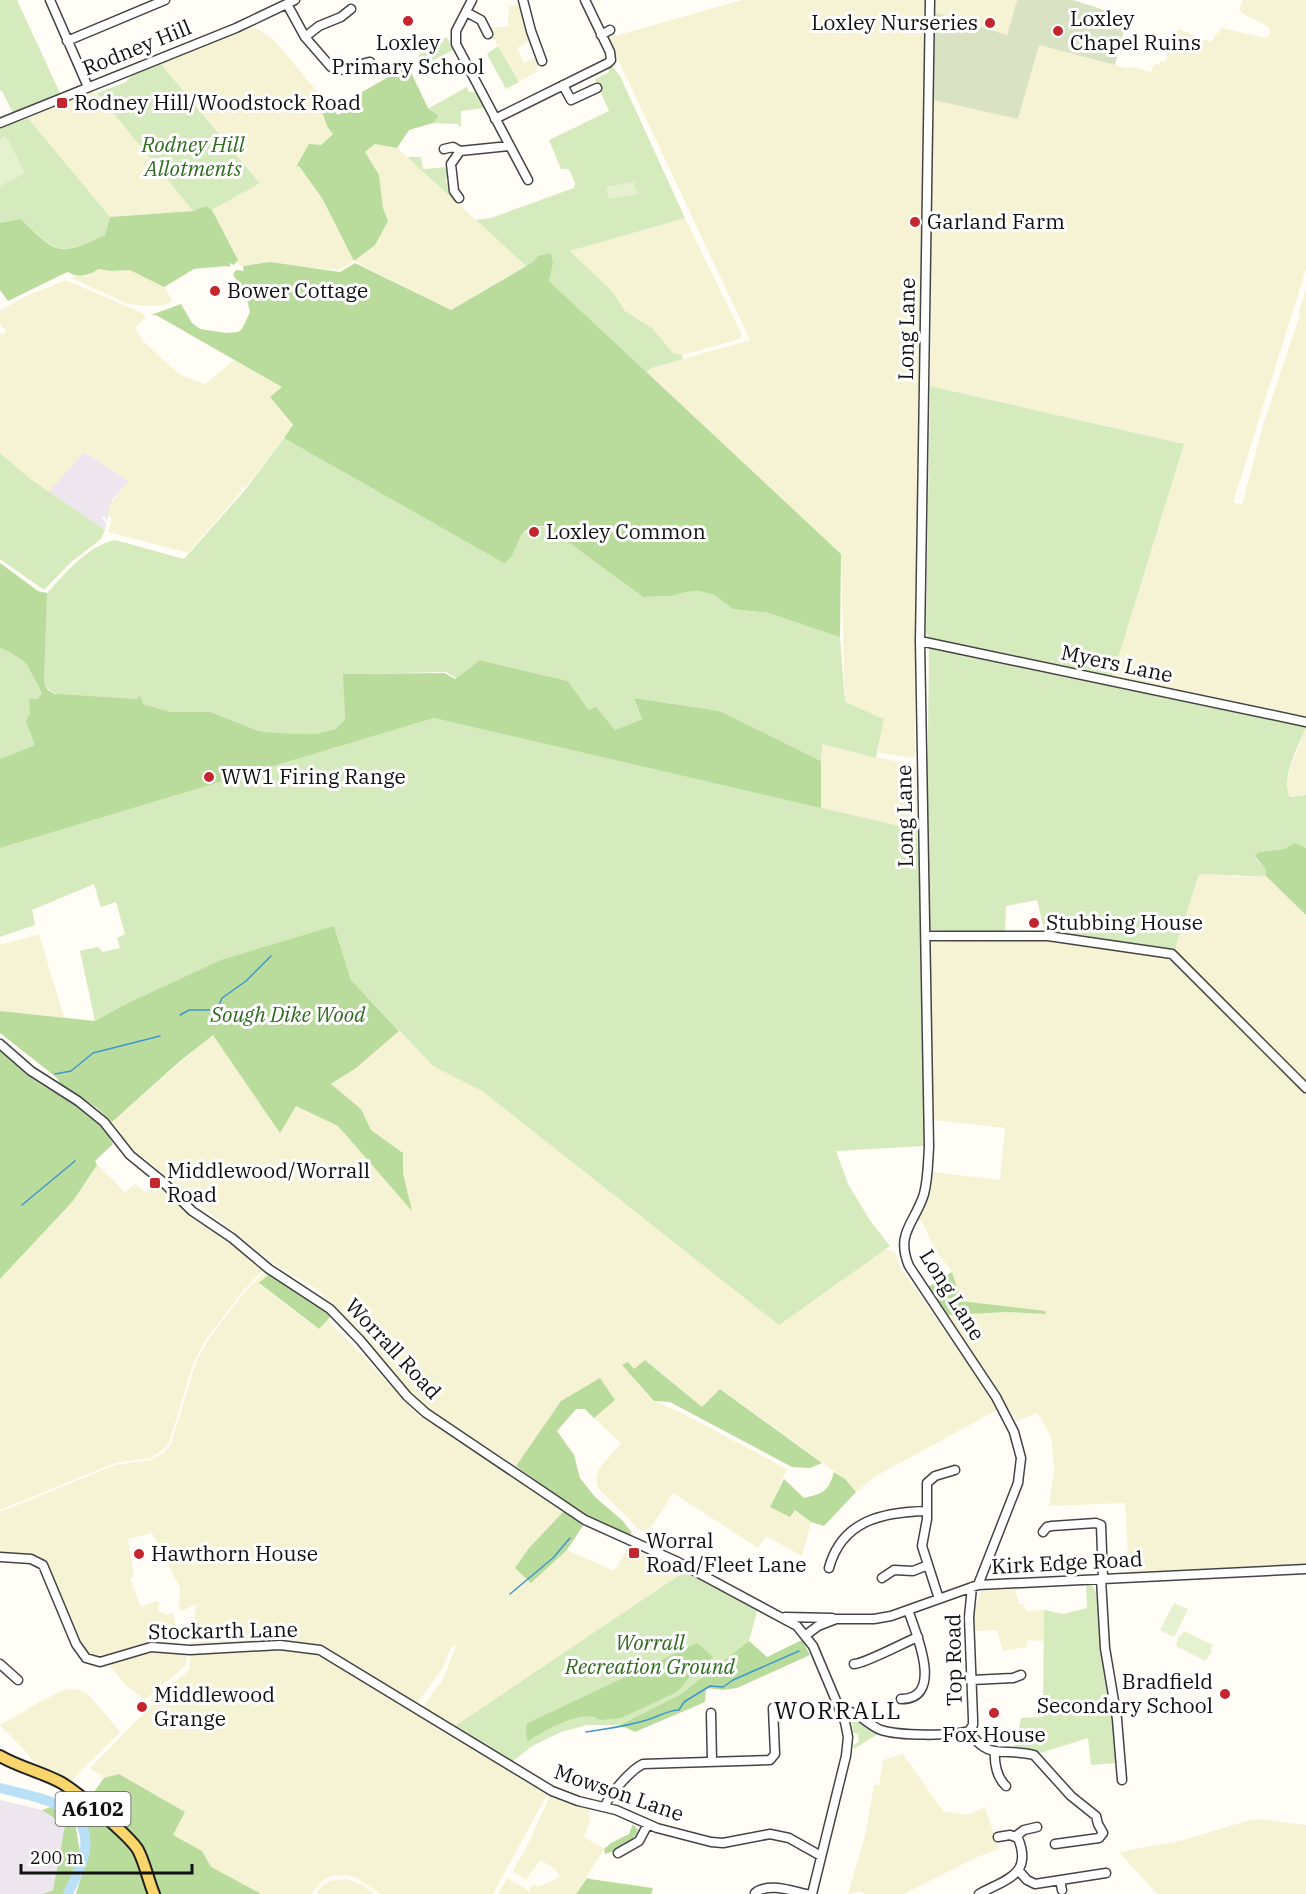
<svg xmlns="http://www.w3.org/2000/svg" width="1306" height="1894" viewBox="0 0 1306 1894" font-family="'IBM Plex Serif',serif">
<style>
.industrial{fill:#eee6ef}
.farmland{fill:#f6f3d4}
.green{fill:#d5ebbd}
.forest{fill:#b9dc9c}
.cemetery{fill:#d9e3c4}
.pitch{fill:#e6f2cf}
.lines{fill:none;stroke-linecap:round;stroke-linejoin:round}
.stream{stroke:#3f96cf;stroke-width:1.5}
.river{stroke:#b9e0f7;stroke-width:10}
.minor-casing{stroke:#444;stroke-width:11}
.major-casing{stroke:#222;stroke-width:14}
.minor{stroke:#fff;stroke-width:8}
.major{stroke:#f9d66b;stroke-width:10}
.poi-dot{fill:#c4262e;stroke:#fff;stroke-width:2}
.labels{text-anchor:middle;stroke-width:6;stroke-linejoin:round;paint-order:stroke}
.shield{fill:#fff;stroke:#585858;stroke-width:1.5}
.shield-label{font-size:20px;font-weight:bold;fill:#111}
.poi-label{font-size:21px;fill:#111;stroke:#fff;text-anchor:start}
.street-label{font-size:21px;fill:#111;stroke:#fff}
.park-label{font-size:21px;font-style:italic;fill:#2f6b1f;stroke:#fff}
.quarter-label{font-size:24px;letter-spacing:1.5px;fill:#111;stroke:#fff}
</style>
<rect width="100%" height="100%" fill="#fffdf5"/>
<path class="industrial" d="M84,452L129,481L112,500L107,521L104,516L102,517L106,524L105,530L48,492Z
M0,1800L42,1810L65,1825L53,1890L43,1894H0Z"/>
<path class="farmland" d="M742,0H925L922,292L915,622V757L912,758L878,752L884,719L845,703L841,554L646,372L652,368L750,340L608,38Z
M934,0H1017L1007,35L933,12Z
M1243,0H1306V269L1233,502L1242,505L1263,425L1300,315L1299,312L1306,289V719L1112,678L1184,444L930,386L933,100L1018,119L1039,45L1126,68L1133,67L1151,72L1154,64L1159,65L1161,61L1165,62L1178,29L1211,42L1221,28L1266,38L1270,34L1269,27L1242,13L1239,9Z
M509,5L521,6L530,40L517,48L524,63L538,56L539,62L536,72L519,82L487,27H508Z
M253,26L274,40L326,102L320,106L327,126L333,134L299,165L322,198L354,261L388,221L383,208L379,175L365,152L375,144L397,148L526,266L450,310L354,261L338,270L257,263L243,266L239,265L212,210L260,182L160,63Z
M91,91L97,93L193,211L110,217L28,118Z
M685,218L742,335L740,339L682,355L673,353L652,328L625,311L613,292L570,251Z
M99,269L111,271L130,270L140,274L164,287L173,301L164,305L149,306L128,304L73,279L74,276H87Z
M66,280L142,313L146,318L137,325L136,329L143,341L180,375L205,384L234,360L283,387L270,397L293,426L245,488L242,487L240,489L242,491L188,553L108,532L112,518L107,515L110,504L129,481L84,452L48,492L29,478L0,453V335L7,332L0,324V311L22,298Z
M1306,727V795L1290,797L1287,791L1289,772Z
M821,744L916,766L917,830L821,808Z
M1199,874H1229L1235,877L1266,876L1306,915V1082L1174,952Z
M39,934L64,1018L0,1011V945Z
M1047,940L1159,955L1169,959L1306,1094V1564L1129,1572L1125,1503L1049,1506L1054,1470L1051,1436L1037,1413L1016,1421L948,1315L1008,1312L1045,1314L961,1301L952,1272L934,1248L923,1223L916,1218L927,1195L933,1172L1000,1180L1005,1128L933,1120L930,942Z
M399,1031L433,1066L482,1091L779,1324L884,1249L895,1252L900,1267L977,1377L997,1410L876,1476L856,1492L845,1479L721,1389L702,1407L646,1360L634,1369L622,1365L654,1401L678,1411L787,1469L770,1507L794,1510L811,1522L802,1556L766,1536L758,1548L673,1493L648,1532L637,1529L633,1523L598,1488L596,1479L598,1470L621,1443L594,1418L615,1400L561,1401L516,1466L425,1407L414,1397L358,1329L318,1290L273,1263L200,1205L189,1200L160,1171L126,1143L112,1122L213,1034L280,1132L296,1106L338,1126L411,1209L403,1173V1153L371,1130L361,1109L331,1084L356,1068Z
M97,1165L125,1192L135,1184L147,1193L152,1189L155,1192L161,1187L191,1218L224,1239L263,1270L244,1290L206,1339L194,1361L169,1443L161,1451L151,1458L115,1463L0,1510V1279L73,1201Z
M265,1271L269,1274L259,1284L318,1329L327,1319L408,1404L564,1511L529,1548L531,1583L567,1550L614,1571L630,1544L687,1570L452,1728L422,1708L443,1679L457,1644L451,1648L442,1669L416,1705L317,1645L290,1641L190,1647L196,1604L182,1611L179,1608L180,1588L152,1533L128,1539L134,1576L130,1578L141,1607L157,1601L160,1603L157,1610L167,1615L173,1613L179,1642L176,1646L157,1643L106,1657H98L87,1653L82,1647L44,1561L38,1555L0,1553V1512L115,1465L151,1460L163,1453L171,1444L196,1362L208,1340L246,1290Z
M1015,1589L1019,1604H1024L1026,1611L1044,1610V1641L1027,1640V1647L1003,1651L997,1630L973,1631L972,1615L982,1591Z
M283,1648L320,1654L547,1795L493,1894H380L355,1877L346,1875L331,1876L322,1881L311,1894H259V1892L210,1867L202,1851L173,1835L185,1812L119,1774L104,1778L90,1768L153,1704L150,1700L185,1674L189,1669L191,1653Z
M161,1650L187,1653L186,1665L145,1700L127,1686L108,1664Z
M77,1689L89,1695L120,1732L67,1785L40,1770L29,1755L0,1725L43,1700L65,1690Z
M903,1754L943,1811L967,1815L985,1807L999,1849L977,1857L904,1894H864L861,1891L848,1894L865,1836L874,1785H879L883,1760Z
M550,1796L565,1803L591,1809L588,1815L591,1818L584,1837L604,1849L576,1894H498L507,1878L529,1891L533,1884L538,1887L560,1877L555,1869L540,1860L526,1880L513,1871L527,1846Z
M1258,1819L1306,1825V1894H1157L1119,1852L1184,1840L1246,1821Z
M347,1879L364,1886L374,1894H316L322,1886L330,1881Z"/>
<path class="green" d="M0,0H17L60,93L13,113L2,91H0Z
M447,37L453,50L424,65L418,54Z
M498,46L519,82L506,89L487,54Z
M160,63L260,183L212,210L206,206L193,211L97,93L126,82L131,76Z
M612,66L620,76L685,218L570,251L613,292L625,311L652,328L673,353L682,355L683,359L652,368L646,372L549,281L553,264L533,263L526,266L476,220L491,218L574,188L575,183L569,169H561L549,140L609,111L595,79L609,72L608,67Z
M467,87L469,92H476L485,108L461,111V127L457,124L433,123L439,116L429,108Z
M28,118L110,217L105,235C58,257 58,253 21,219L0,223V128Z
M407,157H421L423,169L448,167L450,177L446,178V183H451L455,201Z
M930,386L1184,444L1112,678L930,639L926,633Z
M284,438L509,560C520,537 519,530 546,526L643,597L671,596L686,592L699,591L714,595L733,609L769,613L836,634L840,637L845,702L884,719L876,758L822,744L821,761L720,711L634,698L642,719L615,730L596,708L589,710L568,681L481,660L456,678L446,672L344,674L345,719L336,729L317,734L276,733L260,731L211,712H170L142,704L137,699L66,696C55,694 50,693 44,683L46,596L47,593C66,573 87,546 115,540L184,559L245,490Z
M0,453L29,478L105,530L101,539L70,563L44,590L0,559Z
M929,647L1306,727C1299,746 1280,777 1290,797L1306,795V848L1295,843L1284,849L1259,852L1255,857L1265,868L1266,876C1243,877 1222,874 1199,874L1174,952L1045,934L1037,900L1006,906L1005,935L929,930L927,829Z
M0,648L11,653L26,663L42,693L37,699L36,745L0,759Z
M434,718L917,830L921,923L924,1146L836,1151L848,1184L871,1222L890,1246L779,1325L482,1091L433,1066L351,980L334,926L124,1005L95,1021L80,951L98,947L103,952L120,948L117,938L125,934L116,902L101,907L94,884L32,910L35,925L0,937V848Z
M687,1570L758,1608L749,1641L680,1696L620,1725H587L561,1732L532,1746L511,1763L452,1728Z
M1086,1585H1092L1096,1593C1102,1650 1112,1706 1117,1763L1091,1765L1088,1738L1037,1754L1014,1749L1021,1718L1043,1717L1044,1610L1063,1614L1087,1608Z
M851,1717L878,1734L854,1749L853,1745L859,1742L858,1734L853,1733Z"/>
<path class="forest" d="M408,66L428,108L439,116L433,123L409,130L397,148L375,144L365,152L379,175L383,208L388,221L375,245L354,261L322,198L299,166L296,167L309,144L321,145L333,134L327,126L320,106L326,102L338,115L361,99L362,92Z
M206,206L212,210L238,260L234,265L230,263V267L226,266L194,269L164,287L130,270L111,271L99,269C89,275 79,279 68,272L63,274L8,301L0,290V223L21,219C57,254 59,257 105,235L110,217L193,211Z
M551,253L553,264L549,281L841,554L840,637L769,613L733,609L714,595L699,591L686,592L671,596L643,597L546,526C541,526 535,526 531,528C515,533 518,556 504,563L284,438L293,425L270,397L282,387L156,315H151L181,304L192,323L200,329L226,333L238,332L242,329L250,312L245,291L233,275L236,270L244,271L243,266L270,262L340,272L355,263L451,310L533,262L538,256Z
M0,563L38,591L47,593L44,683L48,690L55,694L137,699L140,696L143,704L170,712H211L259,731L276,733L316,734L336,729L345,719L343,674L444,673L455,679L480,660L568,681L589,710L596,707L615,730L642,719L634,698L720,711L821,761V808L434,718L0,848V759L35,745L26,721L30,714L29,699H37L42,693L26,663L11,653L0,648Z
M1295,843L1306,848V915L1266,876L1265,868L1255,856L1259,852L1284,849Z
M334,926L351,980L399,1031L356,1068L331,1084L361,1109L371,1130L403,1153V1173L412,1211L338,1126L296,1106L280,1133L213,1035L179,1062L112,1122L97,1108L61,1084L56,1077L0,1033V1011L95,1021L124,1005L221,960Z
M0,1049C9,1058 18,1067 27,1075C56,1097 97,1109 113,1144L95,1161L97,1165L73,1201L0,1279Z
M952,1272L961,1301L1045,1311L1046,1314L1008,1312L948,1315L928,1287Z
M269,1274L309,1300L331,1316L319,1329L259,1283Z
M645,1360L702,1407L720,1389L822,1463L810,1468L792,1467L670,1402L654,1401L622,1365L628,1362L634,1369Z
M600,1378L615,1400L594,1418L585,1409H576L557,1431L574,1455L580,1478L595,1497L623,1521L632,1533L628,1536L589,1517L568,1504L516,1466L561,1401Z
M834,1472L845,1479L856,1492L824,1526L811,1522L795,1510L790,1517L770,1507L784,1479L804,1498C824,1493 828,1492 834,1472Z
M564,1511L584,1524L567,1550L531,1583L515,1568L529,1548Z
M802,1640L810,1655L737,1688L723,1690L706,1688L705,1702L635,1732L620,1725L680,1695L749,1641L767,1657Z
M697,1643L713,1657L690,1676L683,1686L675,1693L621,1718L600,1720C584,1707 542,1732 527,1742L526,1727L528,1723Z
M119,1774L185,1812L173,1835L202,1851L211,1867L260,1893L259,1894H160L146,1856L89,1799L104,1778Z
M83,1804L117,1833L135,1853L150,1894H76C85,1861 97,1842 77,1810Z
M51,1807L61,1812L75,1823L80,1852L70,1881L69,1894H43L53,1890L65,1825L42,1810Z
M633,1824L638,1830C634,1842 617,1851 605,1854L604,1849L611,1843L629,1834Z
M587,1878L590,1879L653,1888L651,1894H576Z"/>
<path class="cemetery" d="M1017,0H1073L1117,14L1125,26L1115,65L1039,45L1018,119L933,100V12L1007,35Z"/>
<path class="pitch" d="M6,136L25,173L0,186V139Z
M634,182L637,194L609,199L606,187Z
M1174,1603L1188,1609L1174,1637L1160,1630Z
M1184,1631L1213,1645L1210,1650L1212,1651L1205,1661L1176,1646L1179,1635L1181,1636Z"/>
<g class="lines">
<path class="stream" d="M180,1015L189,1010H217L222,998L246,981L271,956
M55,1074L71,1071L93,1053L160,1036
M22,1205L75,1161
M510,1594L553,1558L570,1538
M586,1732C607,1729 627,1726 647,1720C658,1717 668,1710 679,1710L684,1702L710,1686L723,1687L733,1680L799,1651"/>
<path class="river" d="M0,1788C34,1797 96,1804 84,1855C81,1868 73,1882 68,1894"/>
<defs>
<path id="minor" d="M50,0L88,87
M472,0L456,31V44L528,180
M523,0L531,31L542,61
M930,0L920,641L929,1147C928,1162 928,1179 924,1194C915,1223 895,1233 909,1266L996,1397L1014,1432L1021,1458L1018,1483L978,1585
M287,4L305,37L331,67C346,75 356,64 370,62
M466,12L481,20L488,34
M601,35L610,30
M305,37L319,26L341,17L351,9
M67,41L165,0
M563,85L571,100L597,88
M495,119L608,63L611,60L610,52L585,0
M0,123L236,28L295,0
M444,149L453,147L460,151
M459,198L454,191L451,164L460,151L509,146
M920,641L1306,722
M926,936H1048L1172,954L1306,1088
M0,1044L31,1071L78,1101L104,1122L130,1155L162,1181L192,1211L232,1238L269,1269L330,1309L360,1340L407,1396L426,1413L585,1520L678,1562L797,1626L813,1646L845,1722L848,1737L846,1756L812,1894
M1043,1532L1047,1527L1052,1526L1096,1523L1101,1525L1103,1579
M0,1557L31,1559L43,1565L76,1644L86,1658L100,1662L151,1647L190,1650L280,1645L320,1650L552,1791L578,1801L616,1810L657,1828L711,1842L723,1843L770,1834L789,1838L821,1856
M829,1568C842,1520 883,1512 927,1511
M882,1578L894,1570L913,1571L928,1565
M1101,1579L1105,1648L1117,1719L1122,1780
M939,1599L922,1546L927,1519V1483L935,1476L955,1470
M785,1617L832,1618
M806,1635L818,1626L836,1619H874L891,1616L978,1585L1306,1569
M0,1664L18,1680
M854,1664C864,1664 905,1642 918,1637
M972,1680L1013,1678L1021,1675
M901,1699C945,1699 916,1633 908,1610
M841,1711C856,1708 867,1725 881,1730C899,1736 951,1736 969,1731
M711,1713L712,1761
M969,1731C989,1762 1004,1747 1034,1755L1071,1796L1096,1816L1098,1824L1103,1833L1099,1838L1055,1844
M969,1731L973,1725V1719L969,1617L972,1587
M995,1751C994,1763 997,1778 1006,1786
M605,1807C608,1795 632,1769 643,1764L770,1760L775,1754L773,1708
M1016,1836L1024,1830L1037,1827
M618,1853L639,1841L648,1824
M1019,1871L1027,1880L1035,1884L1106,1873
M1060,1880L1062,1890
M755,1893C768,1882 792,1891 806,1894
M979,1894C1006,1879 1033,1875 1018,1838L1010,1835L998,1837"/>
<path id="major" d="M0,1756C19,1767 41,1772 60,1782C75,1790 130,1836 138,1850C145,1863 148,1880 154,1894"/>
</defs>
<use href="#minor" class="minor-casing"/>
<use href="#major" class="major-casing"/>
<use href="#minor" class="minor"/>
<use href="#major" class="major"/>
</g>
<g class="poi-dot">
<circle cx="408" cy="21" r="6"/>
<circle cx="990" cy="23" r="6"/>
<circle cx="1058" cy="31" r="6"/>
<rect x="56" y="97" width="12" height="12" rx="3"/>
<circle cx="915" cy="222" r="6"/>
<circle cx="215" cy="291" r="6"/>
<circle cx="534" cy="532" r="6"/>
<circle cx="209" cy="777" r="6"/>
<circle cx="1034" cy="923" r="6"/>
<rect x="149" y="1177" width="12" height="12" rx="3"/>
<rect x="628" y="1547" width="12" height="12" rx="3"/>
<circle cx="139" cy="1554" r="6"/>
<circle cx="1225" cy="1694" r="6"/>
<circle cx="142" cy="1707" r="6"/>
<circle cx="994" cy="1713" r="6"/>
</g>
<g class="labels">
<rect class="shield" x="55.5" y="1792" width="75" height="34" rx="4.5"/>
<g class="shield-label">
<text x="93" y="1816">A6102</text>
</g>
<g class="poi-label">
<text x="1070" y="26">Loxley<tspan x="1070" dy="24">Chapel Ruins</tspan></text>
<text x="978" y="30" text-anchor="end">Loxley Nurseries</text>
<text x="408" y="50" text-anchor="middle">Loxley<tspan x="408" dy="24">Primary School</tspan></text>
<text x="74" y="110">Rodney Hill/Woodstock Road</text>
<text x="927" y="229">Garland Farm</text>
<text x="227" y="298">Bower Cottage</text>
<text x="546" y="539">Loxley Common</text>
<text x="221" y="784">WW1 Firing Range</text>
<text x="1046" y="930">Stubbing House</text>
<text x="167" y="1178">Middlewood/Worrall<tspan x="167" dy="24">Road</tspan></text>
<text x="646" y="1548">Worral<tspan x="646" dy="24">Road/Fleet Lane</tspan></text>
<text x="151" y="1561">Hawthorn House</text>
<text x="1213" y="1689" text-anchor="end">Bradfield<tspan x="1213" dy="24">Secondary School</tspan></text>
<text x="154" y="1702">Middlewood<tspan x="154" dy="24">Grange</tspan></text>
<text x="994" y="1742" text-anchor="middle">Fox House</text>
</g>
<g class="street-label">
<text transform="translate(137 48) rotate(-22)" y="7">Rodney Hill</text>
<text transform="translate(907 329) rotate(-89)" y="7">Long Lane</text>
<text transform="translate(1117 664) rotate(12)" y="7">Myers Lane</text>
<text transform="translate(905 816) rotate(-91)" y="7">Long Lane</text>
<text transform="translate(952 1295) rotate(58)" y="7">Long Lane</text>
<text transform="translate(393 1349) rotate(47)" y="7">Worrall Road</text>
<text transform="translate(1067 1563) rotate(-3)" y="7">Kirk Edge Road</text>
<text transform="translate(223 1631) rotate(-1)" y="7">Stockarth Lane</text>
<text transform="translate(954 1660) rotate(-91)" y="7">Top Road</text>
<text transform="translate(619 1793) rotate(19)" y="7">Mowson Lane</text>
</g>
<g class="park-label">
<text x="193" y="152">Rodney Hill<tspan x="193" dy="24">Allotments</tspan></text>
<text x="288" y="1022">Sough Dike Wood</text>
<text x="650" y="1650">Worrall<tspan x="650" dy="24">Recreation Ground</tspan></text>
</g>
<g class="quarter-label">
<text x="838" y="1719">WORRALL</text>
</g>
</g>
<path d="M21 1864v9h171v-9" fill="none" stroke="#111111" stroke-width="3"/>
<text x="30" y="1864" font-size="18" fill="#111111" stroke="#ffffff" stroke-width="4.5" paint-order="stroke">200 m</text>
</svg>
